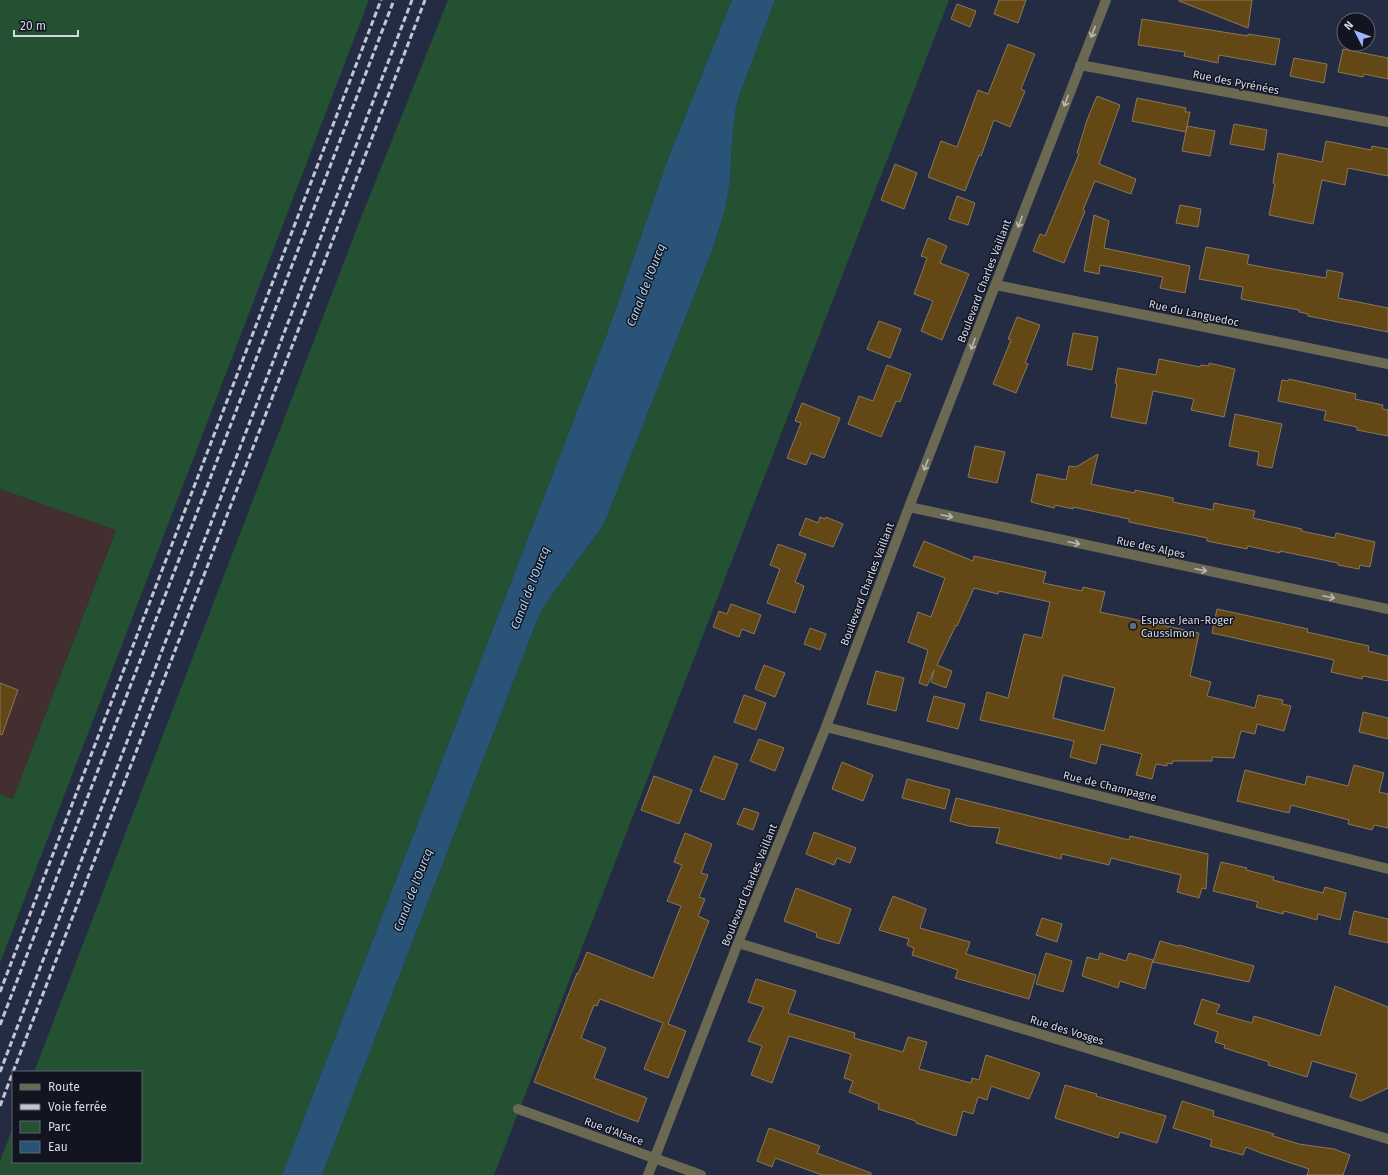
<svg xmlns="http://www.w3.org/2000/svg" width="1388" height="1175" viewBox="0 0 1388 1175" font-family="'Fira Sans',sans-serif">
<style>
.industrial{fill:#432f30}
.green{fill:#245132}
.water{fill:#2a5477}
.building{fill:#634715;stroke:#88775b;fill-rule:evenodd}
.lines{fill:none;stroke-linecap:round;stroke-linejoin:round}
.minor{stroke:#6c6953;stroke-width:10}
.rail{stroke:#c0c5d6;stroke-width:3;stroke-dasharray:6 3;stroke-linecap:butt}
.oneway{stroke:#b4b7bb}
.service-dot{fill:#5c6f8a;stroke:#121520;stroke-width:1.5}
.labels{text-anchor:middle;stroke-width:3;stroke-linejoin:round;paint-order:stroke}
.street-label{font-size:11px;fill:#d3d8e8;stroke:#121520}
.poi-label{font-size:11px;fill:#d3d8e8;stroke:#121520;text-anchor:start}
.water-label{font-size:12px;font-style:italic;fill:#afd5f7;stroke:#121520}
</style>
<rect width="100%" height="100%" fill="#242c44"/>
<path class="industrial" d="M0,489L116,529L13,799L0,794Z"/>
<path class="green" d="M0,0H369L0,963V794L13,799L116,530L0,489Z
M448,0H732L667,162L608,331L282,1175H0V1161L13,1127V1162H141V1072H34L362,215Z
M775,0H949L494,1175H322L538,618L544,606L604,524L714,245L725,209L730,182L732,141L736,107L741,91Z"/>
<path class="water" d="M732,0H775L741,91L736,107L732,141L730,182L725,209L714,245L604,524L544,606L538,618L322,1175H282L608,331L667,162Z"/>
<path class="building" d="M999,0H1026L1018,23L994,14Z
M1179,0H1252L1248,28L1179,1Z
M957,4L976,11L970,27L951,19Z
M1142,19L1248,36V34L1280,39L1275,65L1219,55L1218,63L1184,56L1185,52L1138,45Z
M1008,44L1035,54L1021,89L1025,91L1010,127L994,120L981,156L979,155L965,191L928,177L941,141L957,147L978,90L988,94Z
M1343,49L1388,58V79L1364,74L1363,77L1338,72Z
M1294,58L1327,64L1324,83L1290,76Z
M1097,96L1120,105L1099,164L1136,179L1131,194L1095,181L1083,210L1085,211L1064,263L1033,251L1040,234L1045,236L1079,154L1077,153L1087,120Z
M1137,98L1186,108L1185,112H1190L1186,132L1132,121Z
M1234,124L1267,130L1264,150L1230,144Z
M1187,126L1215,131L1210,156L1182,151Z
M1326,141L1371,150L1372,146L1388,149V176L1348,168L1345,185L1322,180L1313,224L1269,215L1275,184L1273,183L1278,153L1322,162Z
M895,164L917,173L904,209L881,200Z
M957,196L975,203L968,225L949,219Z
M1180,205L1201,209L1198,227L1176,223Z
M1094,215L1109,221L1104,248L1190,266L1185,293L1160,288L1163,277L1100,265L1099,274L1084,271Z
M928,238L947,246L940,263L969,274L942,340L921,331L933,301L914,294L927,258L921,256Z
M1206,247L1249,255L1247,264L1278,270L1326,278L1327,270L1343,273L1338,298L1388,308V332L1308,316V314L1299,312V310L1241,299L1243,287L1199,279Z
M1017,317L1040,325L1025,363L1028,364L1016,393L993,384L1011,340L1008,339Z
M879,321L901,329L890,358L867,349Z
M1073,333L1098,337L1092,370L1067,365Z
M1159,359L1200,367L1201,365L1209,366V363L1235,369L1224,417L1191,410L1194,399L1153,391L1146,424L1111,417L1117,384L1115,383L1118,368L1156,375Z
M887,365L911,374L900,402L896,401L881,437L848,424L859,396L873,401Z
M1289,379L1356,394L1355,399L1383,405L1382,409L1388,410V436L1357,430V427L1324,420L1326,411L1278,401L1282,380L1288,381Z
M802,403L840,418L824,458L811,453L806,465L787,458L801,423L795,421Z
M1235,414L1282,424L1272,468L1257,465L1259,452L1229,446Z
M975,446L1005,452L997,483L968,477Z
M1098,454L1091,484L1135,493V490L1173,498V502L1213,510L1214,503L1255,511L1253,518L1302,529L1301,531L1335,538L1336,533L1375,542L1370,567L1360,565L1359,569L1338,565V563L1280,551V553L1248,546L1247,549L1207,541V538L1129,522V519L1073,507V509L1055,505L1054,508L1031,502L1037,474L1066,480L1069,466L1076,467Z
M820,517L825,519L826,517L843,524L833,547L799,535L806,518L818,523Z
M924,541L973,561L974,556L1046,572L1043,583L1082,591L1083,587L1105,592L1100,612L1199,633L1190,676L1211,682L1207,696L1255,708L1258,695L1283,700L1282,704L1291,706L1284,731L1257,724L1255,734L1241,731L1234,758L1212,757V761H1173L1172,764L1167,763V766L1156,764L1152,779L1136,775L1142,754L1101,744L1096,764L1070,757L1074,741L980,720L987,692L1008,698L1024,634L1042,638L1050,602L999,591L998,594L974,588L957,626L956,625L937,665L952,671L946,688L931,682L934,670L927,686L919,683L928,650L908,642L918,612L931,617L945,578L913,566ZM1063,675L1115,688L1104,731L1053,718Z
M778,544L806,554L795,582L804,586L795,613L767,603L780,569L770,565Z
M731,604L761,615L754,634L742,629L739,637L713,627L719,611L727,614Z
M1217,609L1308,629L1307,632L1369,646L1368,651L1388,656V681L1363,676L1362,679L1331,672L1334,660L1212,633Z
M810,628L826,634L820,650L804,644Z
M764,665L785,673L775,697L755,689Z
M876,671L904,678L896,711L867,704Z
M0,683L18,690L2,735L0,734Z
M744,695L766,703L756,730L734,722Z
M934,696L965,704L958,729L927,721Z
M1363,712L1388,718V739L1359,732Z
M759,739L784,748L775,771L750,761Z
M714,756L738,764L724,800L700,791Z
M842,762L873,775L863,801L832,789Z
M1354,765L1384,773L1379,792L1388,794V828L1374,825L1372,830L1348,824L1349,820L1291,805L1289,813L1237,801L1245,770L1305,785L1307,776L1348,786Z
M654,776L692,790L679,824L641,810Z
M907,779L950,790L945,809L902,798Z
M956,798L1129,840L1130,836L1208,854L1206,889L1202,888L1199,898L1177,892L1181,875L1111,858L1109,865L1062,854L1061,859L996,843L1000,828L969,826L950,821Z
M744,808L759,813L753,830L737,824Z
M814,832L856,848L850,863L837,858L834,865L806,854Z
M685,833L712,844L701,873L708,875L699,897L705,899L698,916L709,921L668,1024L686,1031L668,1078L644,1069L663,1023L600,999L597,1006L594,1005L581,1038L606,1048L594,1078L647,1098L638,1122L534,1082L577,973L578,974L587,952L653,978L681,906L667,901L682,865L674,862Z
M1221,862L1247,868L1246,870L1274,877L1273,880L1323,893L1325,887L1346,893L1340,920L1318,914L1317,920L1284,911L1283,914L1256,907L1258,902L1213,891Z
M796,888L851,909L839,944L816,937L817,933L784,921Z
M893,896L926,909L920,928L970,942L966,954L1036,975L1029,999L955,978L958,970L912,955L914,948L907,945L909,939L879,930Z
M1354,911L1388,919V943L1349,934Z
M1042,918L1062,924L1057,942L1036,935Z
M1160,941L1178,946L1179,945L1254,966L1249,982L1153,962Z
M1046,953L1072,961L1063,992L1036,984Z
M1100,953L1126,961L1129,953L1153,960L1145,989L1120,981L1118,988L1082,976L1087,957L1098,960Z
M756,979L796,991L788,1013L855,1033L854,1038L903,1052L908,1037L927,1042L919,1069L971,1083L972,1078L979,1080L986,1055L1040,1073L1029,1099L991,1086L987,1100L978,1097L973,1114L963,1111L956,1136L916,1123V1121L878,1109L879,1104L849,1092L853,1081L844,1078L851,1054L789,1036L772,1083L751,1075L762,1046L748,1041L764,1007L748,1002Z
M1335,986L1388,1007V1088L1361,1101L1350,1097L1357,1074L1312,1061L1307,1077L1268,1065L1269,1062L1224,1048L1225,1045L1215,1042L1218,1032L1194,1024L1202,999L1220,1005L1216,1013L1252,1023L1254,1016L1320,1036Z
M1065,1085L1097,1094L1096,1096L1166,1116L1157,1143L1120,1132L1118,1138L1055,1118Z
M1182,1101L1214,1111L1213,1116L1274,1134L1273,1136L1299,1144L1334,1149L1350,1155L1343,1175H1307L1309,1169L1261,1153L1246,1147L1243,1155L1210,1146L1212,1140L1173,1128Z
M769,1128L820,1146L817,1153L871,1173V1175H822L775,1158L772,1167L757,1161Z"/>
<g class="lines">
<path class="minor" d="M1080,65L1388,122
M996,285L1388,364
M909,507L1388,609
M826,727L1388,869
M738,943L1388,1139
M518,1109L701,1175
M648,1175L738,943L826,727L909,507L1106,0"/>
<path class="rail" d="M0,992L381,0
M0,1025L394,0
M0,1072L412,0
M13,1072L425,0
M0,1106L13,1072"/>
</g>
<defs><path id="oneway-shaft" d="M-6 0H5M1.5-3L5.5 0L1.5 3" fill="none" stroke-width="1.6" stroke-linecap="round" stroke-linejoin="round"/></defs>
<g class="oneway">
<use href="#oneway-shaft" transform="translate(1093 32) rotate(111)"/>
<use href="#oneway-shaft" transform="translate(1066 101) rotate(111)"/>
<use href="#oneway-shaft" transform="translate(1020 222) rotate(111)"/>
<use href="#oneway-shaft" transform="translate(973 344) rotate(111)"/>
<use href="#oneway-shaft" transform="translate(926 465) rotate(111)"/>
<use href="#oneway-shaft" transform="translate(947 516) rotate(12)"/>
<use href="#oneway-shaft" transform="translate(1074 543) rotate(12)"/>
<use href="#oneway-shaft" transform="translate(1201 570) rotate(12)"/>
<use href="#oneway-shaft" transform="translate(1329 597) rotate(12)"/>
</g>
<circle class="service-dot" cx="1133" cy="626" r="4"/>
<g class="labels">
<g class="street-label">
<text transform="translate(1236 82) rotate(11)" y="4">Rue des Pyrénées</text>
<text transform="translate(984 281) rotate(-69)" y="4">Boulevard Charles Vaillant</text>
<text transform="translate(1194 313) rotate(12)" y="4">Rue du Languedoc</text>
<text transform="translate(1151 547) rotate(12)" y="4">Rue des Alpes</text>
<text transform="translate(867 584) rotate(-69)" y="4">Boulevard Charles Vaillant</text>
<text transform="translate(1110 786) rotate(14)" y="4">Rue de Champagne</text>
<text transform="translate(749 885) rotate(-68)" y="4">Boulevard Charles Vaillant</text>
<text transform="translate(1067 1030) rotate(17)" y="4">Rue des Vosges</text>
<text transform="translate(614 1131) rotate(20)" y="4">Rue d'Alsace</text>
</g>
<g class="poi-label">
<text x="1141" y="624">Espace Jean-Roger<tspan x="1141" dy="13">Caussimon</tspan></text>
</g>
<g class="water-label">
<text transform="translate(646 285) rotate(-69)" y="4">Canal de l'Ourcq</text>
<text transform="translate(530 588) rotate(-69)" y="4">Canal de l'Ourcq</text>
<text transform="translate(413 890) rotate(-69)" y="4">Canal de l'Ourcq</text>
</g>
</g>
<rect x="12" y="1071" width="130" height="92" fill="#121520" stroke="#5f6370"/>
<rect x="20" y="1084" width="20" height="6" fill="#6c6953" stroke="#5f6370"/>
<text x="48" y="1091" font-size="12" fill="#d3d8e8">Route</text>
<rect x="20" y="1104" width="20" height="6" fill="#c0c5d6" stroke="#5f6370"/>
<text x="48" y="1111" font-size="12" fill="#d3d8e8">Voie ferrée</text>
<rect x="20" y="1121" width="20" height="12" fill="#245132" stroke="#5f6370"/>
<text x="48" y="1131" font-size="12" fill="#d3d8e8">Parc</text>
<rect x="20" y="1141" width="20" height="12" fill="#2a5477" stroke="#5f6370"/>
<text x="48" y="1151" font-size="12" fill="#d3d8e8">Eau</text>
<g transform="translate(1356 32) rotate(312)"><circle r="19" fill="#121520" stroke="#5f6370"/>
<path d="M0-3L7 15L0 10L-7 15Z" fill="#a1b3fd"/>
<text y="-6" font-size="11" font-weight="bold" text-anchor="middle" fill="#d3d8e8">N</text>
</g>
<path d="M14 30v6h64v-6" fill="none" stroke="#d3d8e8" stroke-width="2"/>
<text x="20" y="30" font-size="12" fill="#d3d8e8" stroke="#121520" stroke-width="3" paint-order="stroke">20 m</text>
</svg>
